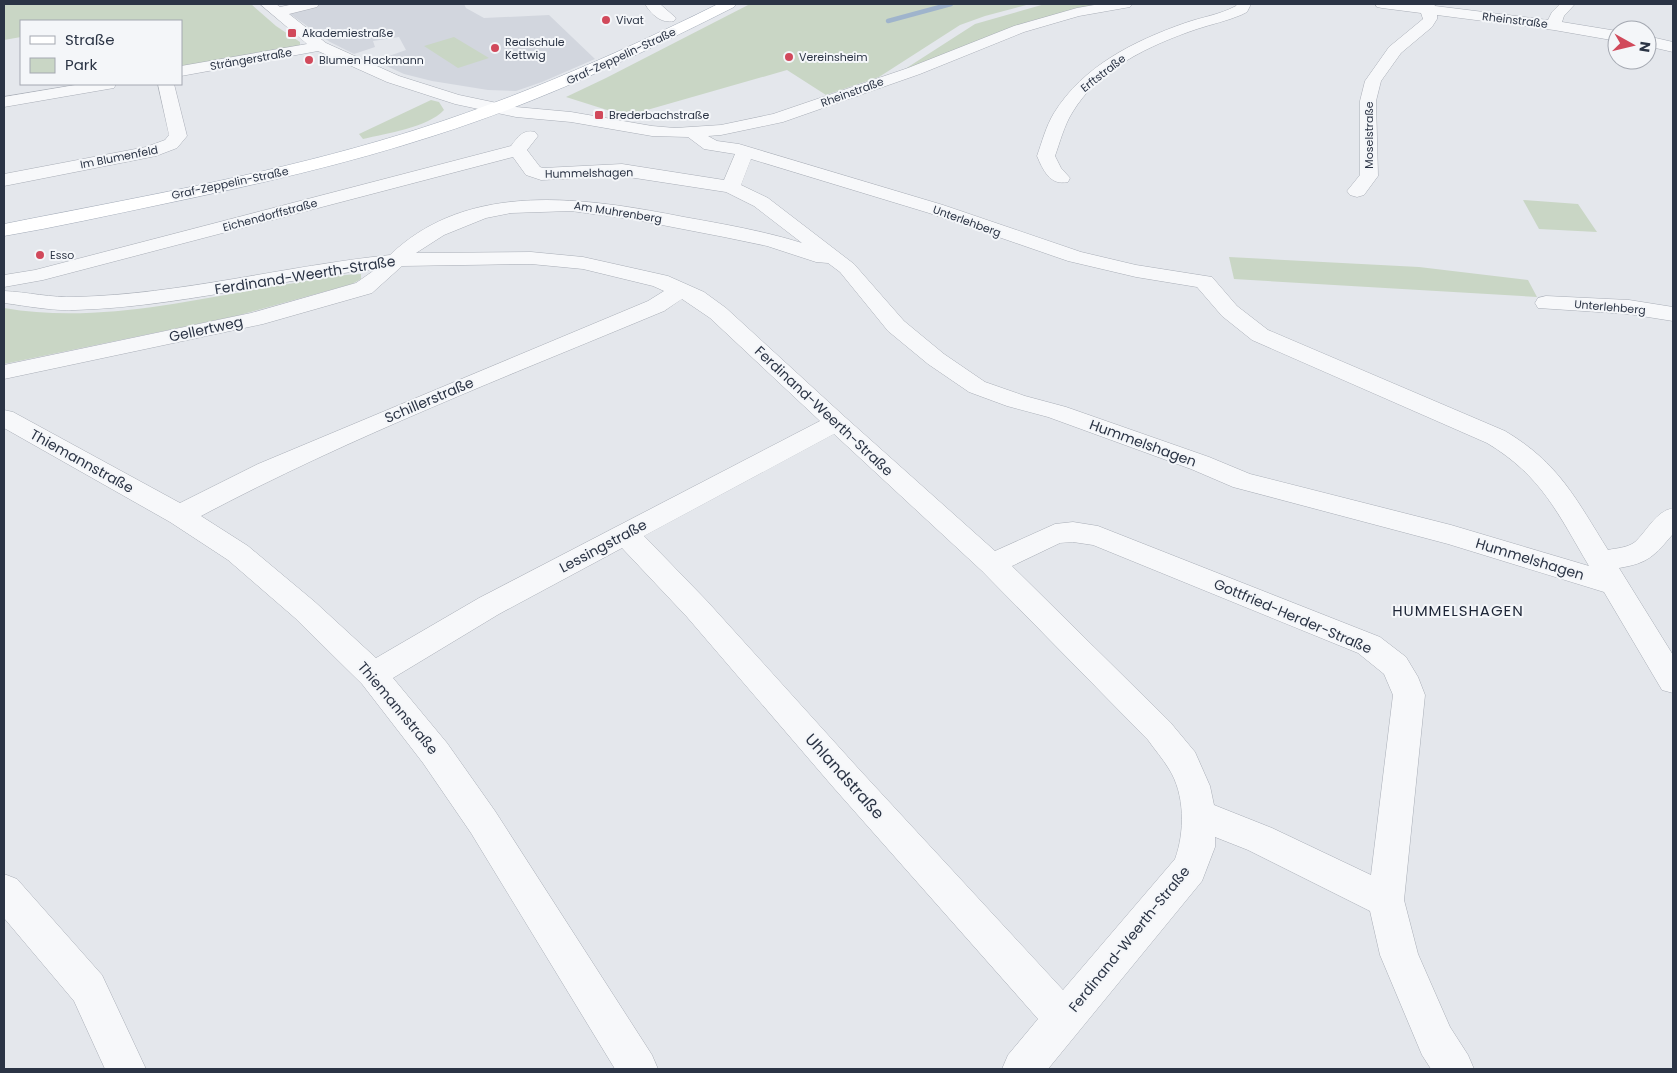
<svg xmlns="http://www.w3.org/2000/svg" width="1677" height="1073" viewBox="0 0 1677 1073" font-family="Poppins,sans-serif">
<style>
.built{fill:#d2d6de}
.green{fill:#c9d6c5}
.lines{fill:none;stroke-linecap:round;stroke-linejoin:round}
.stream{stroke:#9fb4cc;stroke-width:4.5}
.minor-casing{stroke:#a9aeb7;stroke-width:1}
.major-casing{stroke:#a3abb8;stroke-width:1}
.minor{fill:#f7f8fa;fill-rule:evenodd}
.major{fill:#fff;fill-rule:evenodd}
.poi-dot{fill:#d1495b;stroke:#f4f6f9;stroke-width:2}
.labels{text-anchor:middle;stroke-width:4;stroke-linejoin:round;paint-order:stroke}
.far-poi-label{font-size:11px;fill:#2b3445;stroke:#f4f6f9;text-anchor:start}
.far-street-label{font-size:11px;fill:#2b3445;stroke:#f4f6f9}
.street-label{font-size:14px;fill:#2b3445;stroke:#f4f6f9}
.neighbourhood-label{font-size:15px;letter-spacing:1px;fill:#1d2536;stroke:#f4f6f9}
.near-street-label{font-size:16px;fill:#2b3445;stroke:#f4f6f9}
</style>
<rect width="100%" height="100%" fill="#e4e7ec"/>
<path class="built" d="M322,4H464L466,8L484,18L549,15L595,59L542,82L516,91L488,90L432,81L404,74L378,62H372L406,50L399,37L373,41L375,47L354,54L330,42L290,14L296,10Z"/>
<path class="green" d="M4,4H251L276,26L300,42V45L297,47L181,67V21H21V37L4,40Z
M750,4H1030L985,16L960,25L879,77L826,95L787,70L626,116L566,97L606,78Z
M1045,4H1102L1030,21L905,69L975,24Z
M454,37L489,58L458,68L424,46Z
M431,100L439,102L444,110C427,128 387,133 363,139L359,134Z
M1523,200L1578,204L1597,232L1539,229Z
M1229,257L1419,267L1528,280L1537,297L1234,279Z
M361,274V279L352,284L236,316L4,364V308C96,324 191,300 282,285C308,281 334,275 361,274Z"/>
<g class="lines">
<path class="stream" d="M888,21L951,4"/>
<defs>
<path id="minor" d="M260,4H276L280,7L294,4H319L317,7L289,14L326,43L399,76L459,95L516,107L571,112L652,126L675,128L721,125L773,114L908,68L1014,26L1077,8L1100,4H1132L1130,7L1079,16L1024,32L920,74L783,122L721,135L708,136L717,141L739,144L943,205L1081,252L1136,265L1212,277L1237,306L1268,330L1505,431C1559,463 1576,499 1608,550C1617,548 1627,548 1635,542C1648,530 1655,512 1673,508V534C1654,556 1649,563 1619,568L1673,655V693L1662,690L1604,592L1448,544L1233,487L1191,469L1048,417L1007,406L969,392L928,364L888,331L840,272L828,263L816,262L767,246L724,237L631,219L571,211L511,213L486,218L444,235L416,253L531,252L583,257L668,276L704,292L726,308L845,417L995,551L1055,524L1073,522L1098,526L1380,637L1406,657L1418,677L1425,695L1404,900L1418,954L1450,1027L1468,1055L1474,1069H1431L1422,1055L1380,955L1370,911L1248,850L1215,837V847L1202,881L1048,1069H1002L1008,1055L1038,1019L833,787L687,617L622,548L499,614L393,678L447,743L495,811L652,1055L658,1069H615L471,833L423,763L362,684L295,618L228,560L170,522L4,428V410L13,412L180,503L258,464L648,301L664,291L653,286L583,269L531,264L402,266L372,293L263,324L4,379V365L251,313L356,283L376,269C275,280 177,307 75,310C52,311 27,306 4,303V291C27,292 52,298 75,297C182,294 285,266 390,255C469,179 587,198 684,217C723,224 764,231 802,243L754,206L726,192L622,176L541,180L526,175L513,157L43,280L4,287V275L35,270L511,146C518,137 523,129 535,132L538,136L527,150L540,167L543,168L622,164L724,180L735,154L704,149L688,137L652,136L571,122L516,117L455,104L387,82L318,51L181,76V66L307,44ZM751,159L929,213L1068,261L1136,277L1197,287L1222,316L1252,340L1487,443C1542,476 1558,514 1589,566L1451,525L1250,474L1209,457L1066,407L1025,396L985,382L944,354L904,321L854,264L768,198L741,185ZM682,299L710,318L820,421L479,598L376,658L315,602L248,546L201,516C350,437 508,376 664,311ZM834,434L982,571L1148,740C1155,750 1163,759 1169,769C1185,794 1185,832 1175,859L1063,990L857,767L707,601L644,536ZM1073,542L1093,545L1358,653L1384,674L1393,695L1371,875L1272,828L1214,805L1210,786L1195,752L1170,722L1012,566L1060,543Z
M645,4H660L676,18L674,21C661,24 651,14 645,4Z
M1237,4H1251L1247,12L1241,15C1227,21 1212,24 1197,29C1150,45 1098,69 1072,113C1064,126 1060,142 1055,156L1061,168L1070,178L1068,182C1050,186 1043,170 1037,156C1042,142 1046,126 1054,113C1083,66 1134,41 1185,23C1202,17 1219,15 1236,6Z
M1375,4H1434L1435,6L1548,20L1552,12L1560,4H1575L1564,16L1562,22L1617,31V41L1554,30L1437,15V19L1432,27L1401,53L1381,81L1376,101L1378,176L1364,195L1357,197L1350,195L1347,191L1360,175V101L1365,81L1389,47L1423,19L1421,13L1382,8L1377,7Z
M1647,36L1673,42V52L1647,46Z
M81,84H116L114,88L108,89L4,107V97Z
M158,84H174L187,136L177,148L156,156L4,186V174L146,147L165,140L169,135Z
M1546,296L1629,300L1673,307V321L1629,314L1538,308L1535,303L1538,298Z
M4,874L17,879L102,975L146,1069H105L74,1001L4,918Z"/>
<path id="major" d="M718,4H736L734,7C637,56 539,102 436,135C347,164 255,185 163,204C110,215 57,227 4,236V224C129,199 256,177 379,141C497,107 609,58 718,4Z"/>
</defs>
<use href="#minor" class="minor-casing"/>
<use href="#major" class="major-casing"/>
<use href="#minor" class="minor"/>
<use href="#major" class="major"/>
</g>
<g class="poi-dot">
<circle cx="606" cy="20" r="5"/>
<rect x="287" y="28" width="10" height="10" rx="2.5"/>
<circle cx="495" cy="48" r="5"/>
<circle cx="789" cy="57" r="5"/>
<circle cx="309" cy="60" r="5"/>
<rect x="594" y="110" width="10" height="10" rx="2.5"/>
<circle cx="40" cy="255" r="5"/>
</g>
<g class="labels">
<g class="far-poi-label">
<text x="616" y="24">Vivat</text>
<text x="302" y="37">Akademiestraße</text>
<text x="505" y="46">Realschule<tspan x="505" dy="13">Kettwig</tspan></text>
<text x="799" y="61">Vereinsheim</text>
<text x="319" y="64">Blumen Hackmann</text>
<text x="609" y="119">Brederbachstraße</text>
<text x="50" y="259">Esso</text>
</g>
<g class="far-street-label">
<text transform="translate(1515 20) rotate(7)" y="4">Rheinstraße</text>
<text transform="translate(621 56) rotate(-25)" y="4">Graf-Zeppelin-Straße</text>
<text transform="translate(251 59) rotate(-10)" y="4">Strängerstraße</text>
<text transform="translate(1103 73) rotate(-38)" y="4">Erftstraße</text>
<text transform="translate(852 92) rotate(-20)" y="4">Rheinstraße</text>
<text transform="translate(1369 135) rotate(-90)" y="4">Moselstraße</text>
<text transform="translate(119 157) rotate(-11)" y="4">Im Blumenfeld</text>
<text transform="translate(589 173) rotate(-1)" y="4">Hummelshagen</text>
<text transform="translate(230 183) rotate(-12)" y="4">Graf-Zeppelin-Straße</text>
<text transform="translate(618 212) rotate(9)" y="4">Am Muhrenberg</text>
<text transform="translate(270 215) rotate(-15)" y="4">Eichendorffstraße</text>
<text transform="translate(967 221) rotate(20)" y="4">Unterlehberg</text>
<text transform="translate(1610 307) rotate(5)" y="4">Unterlehberg</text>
</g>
<g class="street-label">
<text transform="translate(305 275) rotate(-9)" y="5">Ferdinand-Weerth-Straße</text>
<text transform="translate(206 329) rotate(-12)" y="5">Gellertweg</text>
<text transform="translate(429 400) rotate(-23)" y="5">Schillerstraße</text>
<text transform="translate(824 411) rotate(43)" y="5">Ferdinand-Weerth-Straße</text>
<text transform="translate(1143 443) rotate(20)" y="5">Hummelshagen</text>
<text transform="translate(82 461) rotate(29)" y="5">Thiemannstraße</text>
<text transform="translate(603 546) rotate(-28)" y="5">Lessingstraße</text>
<text transform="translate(1530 559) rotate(17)" y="5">Hummelshagen</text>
<text transform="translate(1293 616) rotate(23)" y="5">Gottfried-Herder-Straße</text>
<text transform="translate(398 708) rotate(50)" y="5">Thiemannstraße</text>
<text transform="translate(1129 939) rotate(-51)" y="5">Ferdinand-Weerth-Straße</text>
</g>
<g class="neighbourhood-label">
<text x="1458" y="616">HUMMELSHAGEN</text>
</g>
<g class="near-street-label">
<text transform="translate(845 776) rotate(48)" y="6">Uhlandstraße</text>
</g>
</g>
<rect width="1677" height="1073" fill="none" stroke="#2b3445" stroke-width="10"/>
<rect x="20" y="20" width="162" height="65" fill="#f4f6f9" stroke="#a4a8b1"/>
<rect x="30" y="36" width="25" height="8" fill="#ffffff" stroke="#a4a8b1"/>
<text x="65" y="45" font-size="15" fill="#2b3445">Straße</text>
<rect x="30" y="58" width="25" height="15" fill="#c9d6c5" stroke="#a4a8b1"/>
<text x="65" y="70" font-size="15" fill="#2b3445">Park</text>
<g transform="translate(1632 45) rotate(98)"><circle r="24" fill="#f4f6f9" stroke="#a4a8b1"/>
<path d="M0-4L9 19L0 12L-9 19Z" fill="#d1495b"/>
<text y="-8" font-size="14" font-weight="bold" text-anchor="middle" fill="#2b3445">N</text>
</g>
</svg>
